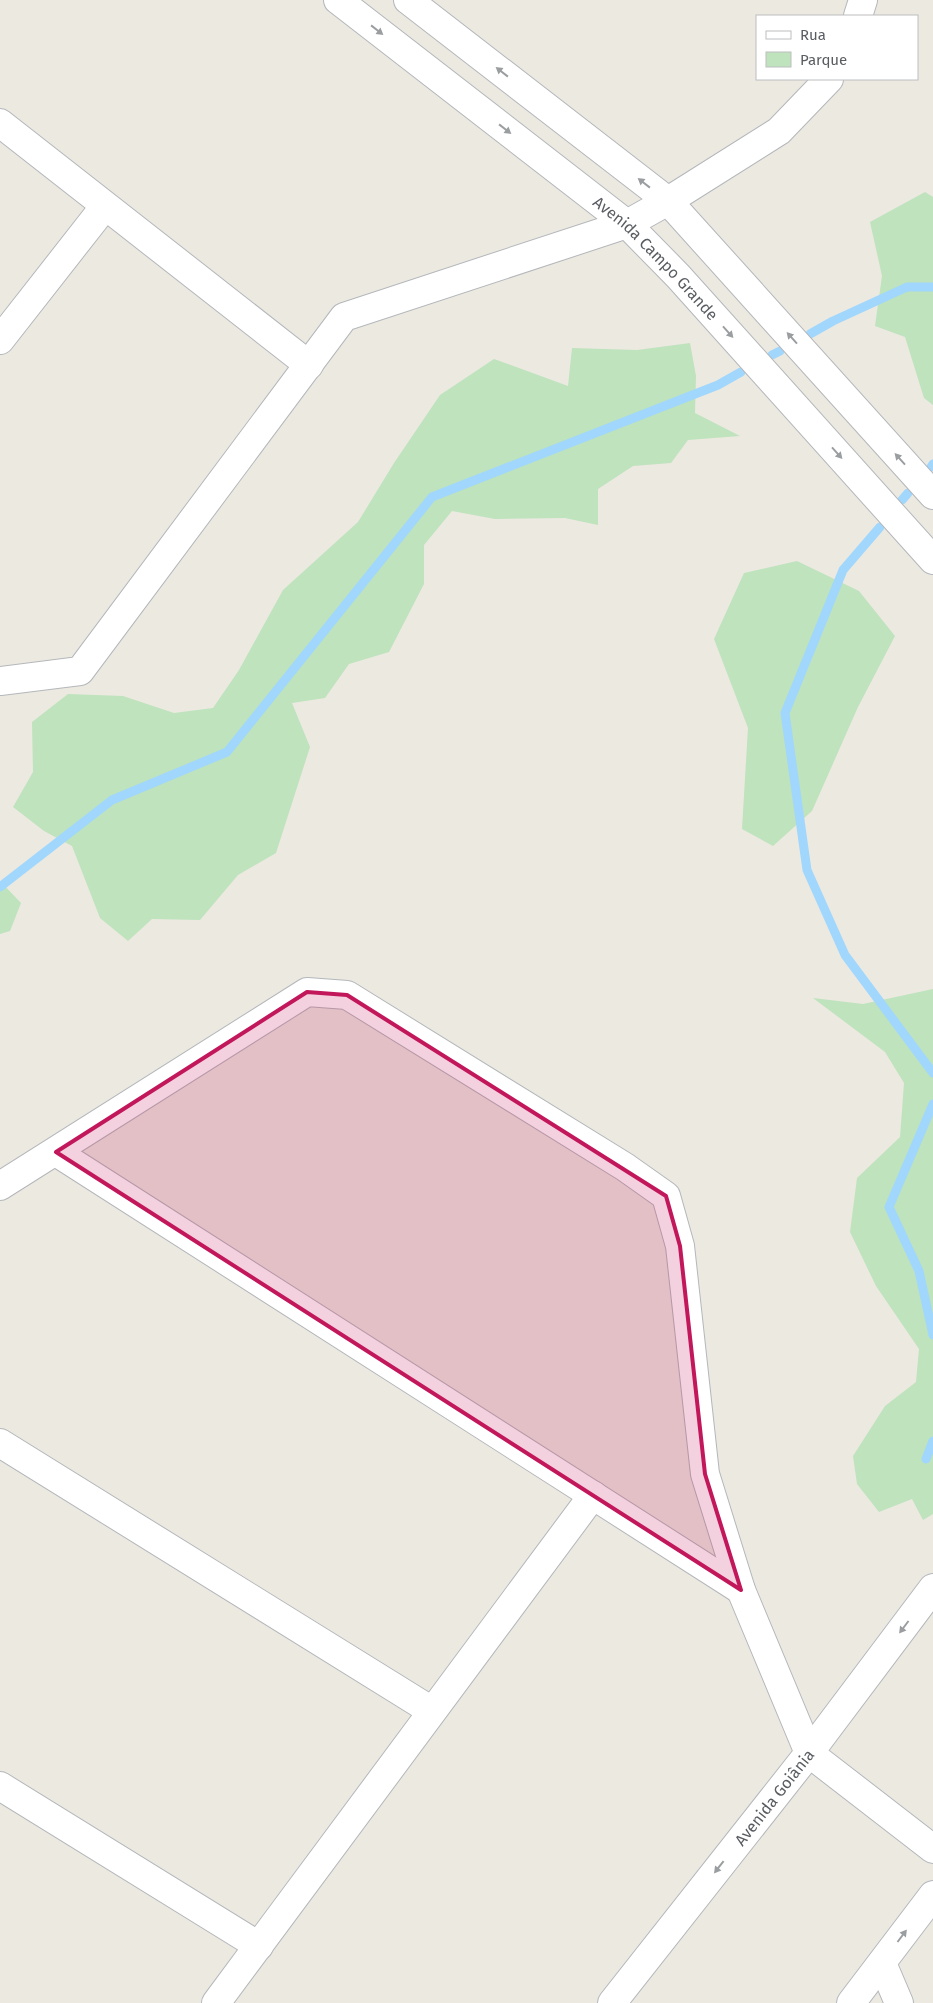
<svg xmlns="http://www.w3.org/2000/svg" width="933" height="2003" viewBox="0 0 933 2003" font-family="'Fira Sans',sans-serif">
<style>
.green{fill:#bee3bd}
.lines{fill:none;stroke-linecap:round;stroke-linejoin:round}
.stream{stroke:#a1d7fc;stroke-width:9}
.minor-casing{stroke:#b4b7bb;stroke-width:30}
.minor{stroke:#fff;stroke-width:28}
.oneway{fill:#9b9ea0}
.marked{fill:#c2185b;fill-opacity:0.2;stroke:#c2185b;stroke-width:4;stroke-linejoin:round}
.labels{text-anchor:middle;stroke-width:4;stroke-linejoin:round;paint-order:stroke}
.street-label{font-size:16px;fill:#595d61;stroke:#fff}
</style>
<rect width="100%" height="100%" fill="#ece9e1"/>
<path class="green" d="M925,192L933,197V405L924,398L905,337L875,326L882,276L870,222Z
M690,343L696,376L695,413L740,436L688,440L671,463L633,466L598,489V525L565,518L495,519L452,511L424,545V584L389,652L349,664L325,698L292,703L310,747L276,853L238,875L200,920L152,919L128,941L100,918L72,846L44,831L13,807L33,772L32,722L68,694L123,696L174,713L213,708L239,670L283,590L358,522L394,463L440,395L494,359L568,386L572,348L637,350Z
M797,561L859,591L895,636L858,707L812,811L773,846L742,829L748,728L714,639L744,573Z
M0,881L21,903L10,931L0,934Z
M933,989V1514L923,1520L912,1499L879,1512L857,1484L853,1456L885,1406L916,1382L919,1349L876,1286L850,1232L857,1178L900,1137L904,1083L885,1052L813,998L863,1004Z"/>
<g class="lines">
<path class="stream" d="M810,334L833,321L907,287H933
M772,355L780,351
M931,467L933,464
M902,500L908,493
M880,527L843,570L785,713L807,870L845,955L933,1073
M0,887L112,800L227,752L432,497L718,385L741,372
M933,1104L889,1207L919,1271L933,1335
M926,1459L933,1441"/>
<defs>
<g id="minor">
<path id="s1" d="M338,0L627,224L678,276L933,560"/>
<path d="M408,0L668,201L933,495"/>
<path d="M858,16L863,0"/>
<path d="M0,123L309,365"/>
<path d="M0,340L105,206"/>
<path d="M0,681L80,671L344,317L627,224L668,201L779,131L829,79"/>
<path d="M56,1152L741,1590"/>
<path d="M0,1186L307,992L347,995L625,1167L666,1196L680,1246L705,1474L741,1590L809,1753L933,1849"/>
<path d="M0,1443L432,1711"/>
<path d="M0,1786L259,1946"/>
<path d="M882,1963L899,2003"/>
<path d="M216,2003L593,1495"/>
<path id="s2" d="M612,2003L809,1753L933,1588"/>
<path d="M851,2003L933,1895"/>
</g>
</defs>
<use href="#minor" class="minor-casing"/>
<use href="#minor" class="minor"/>
</g>
<defs><path id="oneway-solid" d="M-6-.8H1V-3.2L6.5 0L1 3.2V.8H-6Z" transform="scale(1.25)"/></defs>
<g class="oneway">
<use href="#oneway-solid" transform="translate(377 30) rotate(38)"/>
<use href="#oneway-solid" transform="translate(502 72) rotate(-142)"/>
<use href="#oneway-solid" transform="translate(505 129) rotate(38)"/>
<use href="#oneway-solid" transform="translate(644 183) rotate(-142)"/>
<use href="#oneway-solid" transform="translate(728 332) rotate(48)"/>
<use href="#oneway-solid" transform="translate(792 338) rotate(-132)"/>
<use href="#oneway-solid" transform="translate(837 453) rotate(48)"/>
<use href="#oneway-solid" transform="translate(900 459) rotate(-132)"/>
<use href="#oneway-solid" transform="translate(904 1627) rotate(127)"/>
<use href="#oneway-solid" transform="translate(719 1867) rotate(128)"/>
<use href="#oneway-solid" transform="translate(902 1936) rotate(-53)"/>
</g>
<path class="marked" d="M307,992L347,995L666,1196L680,1246L705,1474L741,1590L56,1152Z"/>
<g class="labels">
<g class="street-label">
<text dy="6" stroke="none"><textPath href="#s1" startOffset="410">Avenida Campo Grande</textPath></text>
<text dy="6" stroke="none"><textPath href="#s2" startOffset="262">Avenida Goiânia</textPath></text>
</g>
</g>
<rect x="756" y="15" width="162" height="65" fill="#ffffff" stroke="#bdbec0"/>
<rect x="766" y="31" width="25" height="8" fill="#ffffff" stroke="#bdbec0"/>
<text x="800" y="40" font-size="15" fill="#595d61">Rua</text>
<rect x="766" y="52" width="25" height="15" fill="#bee3bd" stroke="#bdbec0"/>
<text x="800" y="65" font-size="15" fill="#595d61">Parque</text>
</svg>
